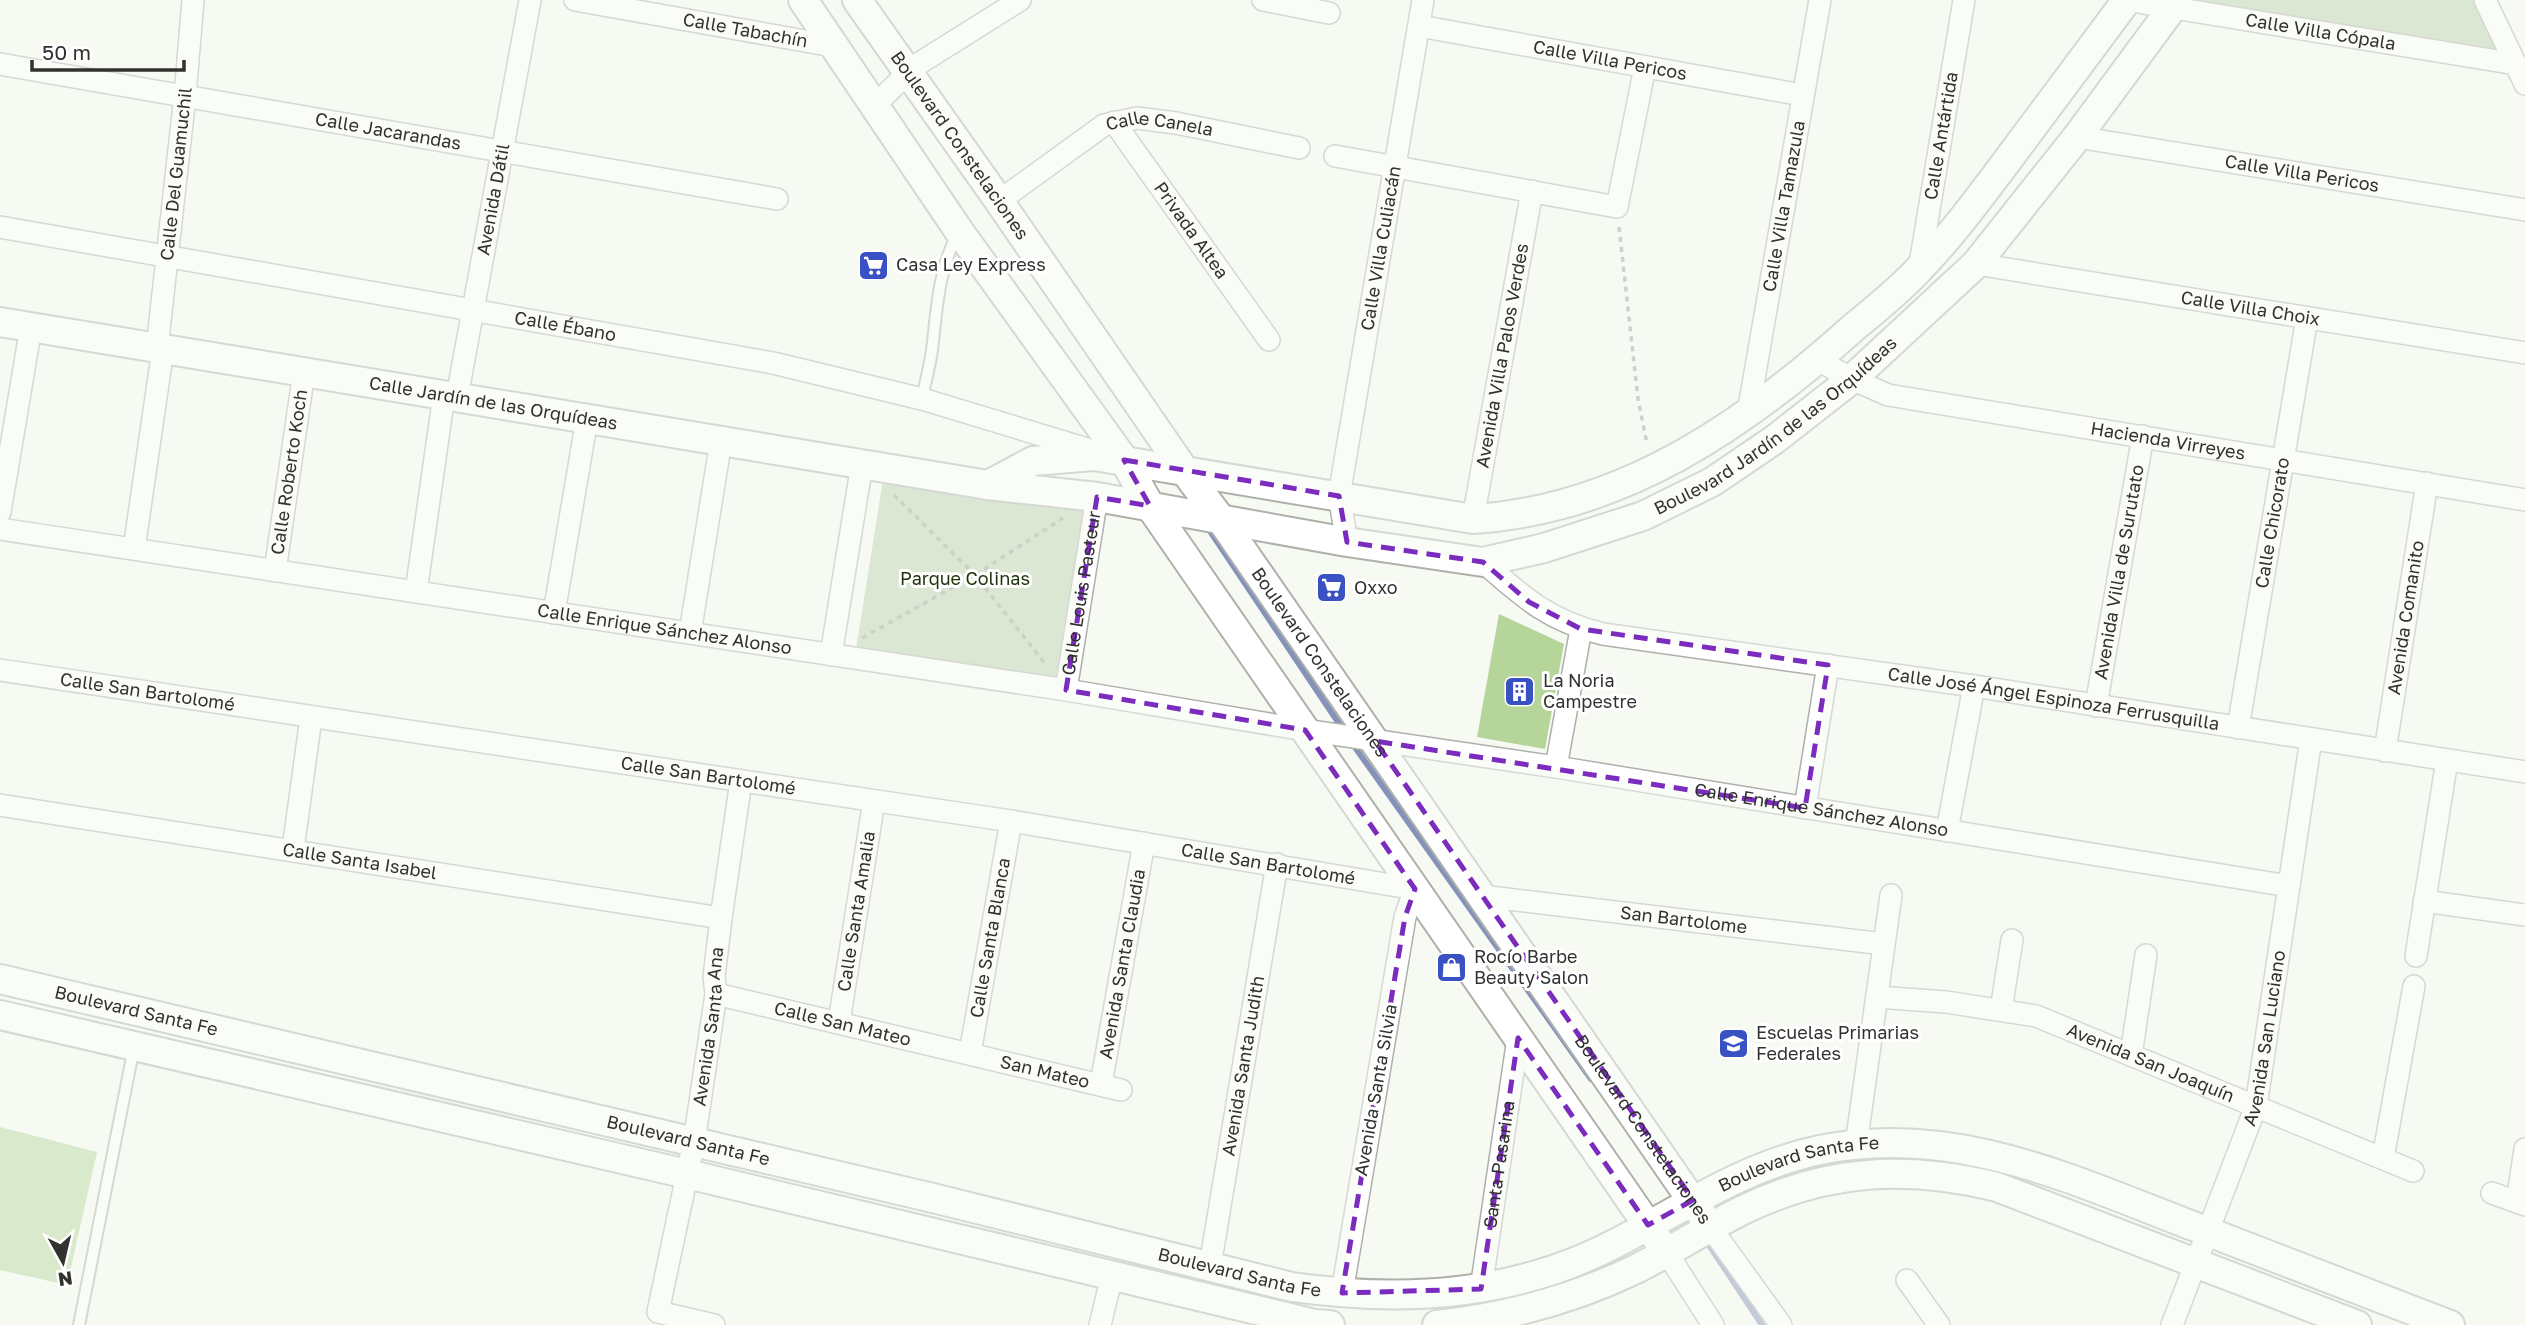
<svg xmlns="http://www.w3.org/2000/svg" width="2525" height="1325" viewBox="0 0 2525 1325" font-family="'Golos Text',sans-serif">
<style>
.green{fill:#bbd0ab}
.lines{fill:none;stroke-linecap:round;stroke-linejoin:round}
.stream{stroke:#8593bb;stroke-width:6}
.building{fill:#b5d59b}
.service-casing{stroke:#adb1aa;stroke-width:14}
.minor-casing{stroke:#adb1aa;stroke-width:24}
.tertiary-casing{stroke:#adb1aa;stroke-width:32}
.path{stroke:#9d9f9b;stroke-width:3.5;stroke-dasharray:5 5;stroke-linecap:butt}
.service{stroke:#fff;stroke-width:10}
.minor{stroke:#fff;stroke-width:21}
.tertiary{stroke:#fff;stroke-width:28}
.marked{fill:none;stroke:#7b2cbf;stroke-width:5;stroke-dasharray:14 9;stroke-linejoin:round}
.labels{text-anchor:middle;stroke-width:6;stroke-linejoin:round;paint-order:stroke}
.street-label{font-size:18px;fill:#313230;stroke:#fff}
.poi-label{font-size:18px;fill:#313230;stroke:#fff;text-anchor:start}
.park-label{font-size:18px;fill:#1e3208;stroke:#fff}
</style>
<rect width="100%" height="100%" fill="#f6faf3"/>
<path class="green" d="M2200,0H2480L2507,55L2199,1Z
M883,480L1091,512L1067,679L856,649Z"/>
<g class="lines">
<path class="stream" d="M1210,531L1344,731
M1352,743L1591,1079
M1705,1239L1762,1325"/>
</g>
<path class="building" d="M1499,614L1564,644L1545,749L1477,737Z
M0,1127L97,1152L67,1285L0,1270Z"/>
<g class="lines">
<defs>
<path id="service" d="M922,399C925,383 930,366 932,350C937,309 938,270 958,233
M79,1325L134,1047"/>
<g id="minor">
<path id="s1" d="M575,0L833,46"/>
<path d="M1263,0L1329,13"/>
<path id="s2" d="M2125,0L2516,64"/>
<path d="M2485,0L2525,84"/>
<path id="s3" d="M1419,26L1802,95"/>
<path id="s4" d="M0,64L777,199"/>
<path d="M875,107C884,93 899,85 907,71L1020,0"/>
<path id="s5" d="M1114,122L1269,340"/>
<path id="s6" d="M2077,137L2525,210"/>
<path d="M1335,156L1617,207L1645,67"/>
<path id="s7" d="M999,201L1104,125L1137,118L1176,123L1299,148"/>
<path id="s8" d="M0,227L773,363L922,399L1097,452"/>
<path id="s9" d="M1976,264L2525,353"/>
<path id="s10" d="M1919,270L1964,0"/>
<path id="s11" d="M157,348L185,96L193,0"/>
<path id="s12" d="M1818,360L1852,379L1888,395L2525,500"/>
<path id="s13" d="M457,397L530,0"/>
<path id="s14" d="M1748,413L1820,0"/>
<path d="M0,512L31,327"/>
<path id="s15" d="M1473,519L1532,191"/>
<path id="s16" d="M0,529L1066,690L1305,730L1556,767L2289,886"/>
<path id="s17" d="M1347,542L1339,496L1423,0"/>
<path d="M134,549L163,349"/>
<path id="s18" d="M1483,562C1524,598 1549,621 1603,634L1974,686L2525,772"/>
<path id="s19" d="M275,571L304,372"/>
<path d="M416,592L444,395"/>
<path d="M554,613L587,419"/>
<path d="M690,633L721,441"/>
<path d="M831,655L862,464"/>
<path id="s20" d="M0,670L1011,821L1415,889L1405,917L1342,1293"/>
<path id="s21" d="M1066,690L1097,497"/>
<path id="s22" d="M2096,706L2143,436"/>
<path id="s23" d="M2238,728L2307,318"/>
<path id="s24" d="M2385,751L2427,483"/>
<path d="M1556,767L1581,629"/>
<path id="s25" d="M0,805L721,918"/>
<path d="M1805,808L1828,665"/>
<path d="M1947,831L1974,686"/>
<path d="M293,849L311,718"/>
<path id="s26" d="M1482,896L1884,944"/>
<path d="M2424,901L2525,915"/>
<path d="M2416,956L2447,760"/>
<path id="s27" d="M716,994L1121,1090"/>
<path id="s28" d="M1877,997L1946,1002L2036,1016L2413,1171"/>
<path d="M2001,1010L2012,940"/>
<path id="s29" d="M839,1022L874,801"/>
<path id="s30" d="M970,1053L1011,821"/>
<path d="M2131,1055L2146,955"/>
<path id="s31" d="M1101,1084L1144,843"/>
<path d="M1856,1145L1891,895"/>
<path d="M2383,1158L2414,986"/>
<path d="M2492,1193L2525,1205"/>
<path d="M2517,1202L2525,1149"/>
<path d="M1711,1228L1781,1325"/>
<path d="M1667,1253L1713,1325"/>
<path id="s32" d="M1210,1266L1277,864"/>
<path d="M1907,1280L1939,1325"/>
<path id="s33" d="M1481,1289L1518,1038"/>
<path id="s34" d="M714,1325L658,1312L694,1142L716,994L714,977L721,918L741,781"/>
<path d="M1100,1325L1112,1276"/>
<path id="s35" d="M2172,1325L2256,1106L2311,739"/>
</g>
<g id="tertiary">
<path d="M803,0L959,231L1124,460L1150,506L1667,1253"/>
<path id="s36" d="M857,0L999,201L1184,470L1222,521L1711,1228"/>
<path id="s37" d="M0,322L988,485L1097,497L1347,542L1483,562L1544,548L1643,516L1712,482L1774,440L1852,379L1976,264L2077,137L2178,0"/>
<path d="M988,485L1033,461L1094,456L1473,519C1622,510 1745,425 1853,328C1876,309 1900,290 1920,268C1952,235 1979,198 2007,161C2047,108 2087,54 2127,0"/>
<path id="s38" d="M0,979L937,1199L1292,1287C1407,1303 1517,1296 1620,1241C1685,1207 1747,1165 1820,1150C1955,1123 2070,1179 2193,1226C2279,1259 2365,1292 2450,1325"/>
<path d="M0,1015L687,1174L1315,1324L1330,1325"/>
<path d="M1437,1325C1507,1317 1572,1300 1636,1269C1672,1251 1706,1228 1743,1210C1827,1169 1907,1165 1997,1187L2357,1325"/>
</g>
</defs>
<use href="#service" class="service-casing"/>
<use href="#minor" class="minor-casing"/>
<use href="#tertiary" class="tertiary-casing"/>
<path class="path" d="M1619,227L1638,399L1647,444
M894,495L975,575L1047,666
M862,638L975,575L1063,518"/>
<use href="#service" class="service"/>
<use href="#minor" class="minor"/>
<use href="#tertiary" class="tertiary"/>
</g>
<path d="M0 0H2525V1325H0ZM1124,460L1339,496L1347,542L1483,562L1529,602L1581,629L1828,665L1805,808L1375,741L1693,1200L1648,1225L1518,1038L1481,1289L1342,1293L1405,917L1415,889L1305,730L1066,690L1097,497L1150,506Z" fill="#f6faf3" fill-opacity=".55" fill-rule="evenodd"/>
<path class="marked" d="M1124,460L1339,496L1347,542L1483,562L1529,602L1581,629L1828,665L1805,808L1375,741L1693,1200L1648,1225L1518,1038L1481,1289L1342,1293L1405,917L1415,889L1305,730L1066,690L1097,497L1150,506Z"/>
<defs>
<symbol id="supermarket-square" viewBox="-11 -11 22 22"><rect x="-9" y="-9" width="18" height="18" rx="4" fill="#3951c3" stroke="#fff"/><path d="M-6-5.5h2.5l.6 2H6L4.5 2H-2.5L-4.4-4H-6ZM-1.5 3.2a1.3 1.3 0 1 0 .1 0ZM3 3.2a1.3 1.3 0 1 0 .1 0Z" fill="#fff"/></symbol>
<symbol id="building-square" viewBox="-11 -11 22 22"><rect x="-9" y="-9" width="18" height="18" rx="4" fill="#3951c3" stroke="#fff"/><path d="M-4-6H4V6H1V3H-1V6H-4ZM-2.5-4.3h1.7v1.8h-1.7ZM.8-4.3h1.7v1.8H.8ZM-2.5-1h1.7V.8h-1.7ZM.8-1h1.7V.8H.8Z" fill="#fff"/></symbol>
<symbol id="shop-square" viewBox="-11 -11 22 22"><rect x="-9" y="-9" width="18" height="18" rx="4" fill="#3951c3" stroke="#fff"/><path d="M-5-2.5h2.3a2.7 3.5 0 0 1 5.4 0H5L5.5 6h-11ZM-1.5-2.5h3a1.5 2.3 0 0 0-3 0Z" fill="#fff"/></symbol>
<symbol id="school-square" viewBox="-11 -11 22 22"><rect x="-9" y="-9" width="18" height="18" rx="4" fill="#3951c3" stroke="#fff"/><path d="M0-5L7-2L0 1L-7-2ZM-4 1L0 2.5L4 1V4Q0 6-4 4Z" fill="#fff"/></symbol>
</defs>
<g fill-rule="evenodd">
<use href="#supermarket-square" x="856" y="248" width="35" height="35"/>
<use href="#supermarket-square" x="1314" y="570" width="35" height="35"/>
<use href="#building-square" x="1502" y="674" width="35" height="35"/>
<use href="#shop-square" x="1434" y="950" width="35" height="35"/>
<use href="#school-square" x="1716" y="1026" width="35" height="35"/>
</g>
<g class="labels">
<g class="street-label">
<text dy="6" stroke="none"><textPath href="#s1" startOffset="173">Calle Tabachín</textPath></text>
<text dy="6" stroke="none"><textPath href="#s2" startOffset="198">Calle Villa Cópala</textPath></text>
<text dy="6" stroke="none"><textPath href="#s3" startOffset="194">Calle Villa Pericos</textPath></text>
<text dy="6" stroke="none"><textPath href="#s4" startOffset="394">Calle Jacarandas</textPath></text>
<text dy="6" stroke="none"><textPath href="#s7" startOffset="186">Calle Canela</textPath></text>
<text dy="6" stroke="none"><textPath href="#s10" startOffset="136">Calle Antártida</textPath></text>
<text dy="6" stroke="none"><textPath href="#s36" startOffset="178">Boulevard Constelaciones</textPath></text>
<text dy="6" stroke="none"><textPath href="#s11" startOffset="175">Calle Del Guamuchil</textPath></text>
<text dy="6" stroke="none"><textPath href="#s6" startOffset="228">Calle Villa Pericos</textPath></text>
<text dy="6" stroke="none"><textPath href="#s13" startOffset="201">Avenida Dátil</textPath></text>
<text dy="6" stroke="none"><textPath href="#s14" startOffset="210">Calle Villa Tamazula</textPath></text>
<text dy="6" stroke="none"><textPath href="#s5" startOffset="133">Privada Altea</textPath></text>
<text dy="6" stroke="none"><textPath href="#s17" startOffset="298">Calle Villa Culiacán</textPath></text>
<text dy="6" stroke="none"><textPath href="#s9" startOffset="278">Calle Villa Choix</textPath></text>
<text dy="6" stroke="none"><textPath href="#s8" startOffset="574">Calle Ébano</textPath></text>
<text dy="6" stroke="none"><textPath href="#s15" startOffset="166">Avenida Villa Palos Verdes</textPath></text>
<text dy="6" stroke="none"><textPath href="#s37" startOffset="500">Calle Jardín de las Orquídeas</textPath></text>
<text dy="6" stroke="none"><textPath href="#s37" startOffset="1830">Boulevard Jardín de las Orquídeas</textPath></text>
<text dy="6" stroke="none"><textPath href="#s12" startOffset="362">Hacienda Virreyes</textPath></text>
<text dy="6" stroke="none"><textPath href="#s19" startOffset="100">Calle Roberto Koch</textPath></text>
<text dy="6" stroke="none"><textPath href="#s23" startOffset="208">Calle Chicorato</textPath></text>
<text dy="6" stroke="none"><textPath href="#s22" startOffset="136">Avenida Villa de Surutato</textPath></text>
<text dy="6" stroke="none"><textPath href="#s21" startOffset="98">Calle Louis Pasteur</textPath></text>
<text dy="6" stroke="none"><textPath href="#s24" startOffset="135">Avenida Comanito</textPath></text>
<text dy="6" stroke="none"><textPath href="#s16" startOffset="672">Calle Enrique Sánchez Alonso</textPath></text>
<text dy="6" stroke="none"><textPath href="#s36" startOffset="808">Boulevard Constelaciones</textPath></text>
<text dy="6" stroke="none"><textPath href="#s20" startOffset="149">Calle San Bartolomé</textPath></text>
<text dy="6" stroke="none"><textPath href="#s18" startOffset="597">Calle José Ángel Espinoza Ferrusquilla</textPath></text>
<text dy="6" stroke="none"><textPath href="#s20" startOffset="716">Calle San Bartolomé</textPath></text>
<text dy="6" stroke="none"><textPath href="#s16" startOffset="1843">Calle Enrique Sánchez Alonso</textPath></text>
<text dy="6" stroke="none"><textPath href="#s25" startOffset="364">Calle Santa Isabel</textPath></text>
<text dy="6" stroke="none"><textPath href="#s20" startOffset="1283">Calle San Bartolomé</textPath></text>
<text dy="6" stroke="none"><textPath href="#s29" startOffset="112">Calle Santa Amalia</textPath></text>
<text dy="6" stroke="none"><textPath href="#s26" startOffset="203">San Bartolome</textPath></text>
<text dy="6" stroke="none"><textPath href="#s30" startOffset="117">Calle Santa Blanca</textPath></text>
<text dy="6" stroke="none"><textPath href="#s31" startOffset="122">Avenida Santa Claudia</textPath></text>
<text dy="6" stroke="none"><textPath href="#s38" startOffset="140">Boulevard Santa Fe</textPath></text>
<text dy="6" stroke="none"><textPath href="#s27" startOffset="130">Calle San Mateo</textPath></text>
<text dy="6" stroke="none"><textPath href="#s34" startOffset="348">Avenida Santa Ana</textPath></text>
<text dy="6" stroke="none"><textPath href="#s35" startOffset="303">Avenida San Luciano</textPath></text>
<text dy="6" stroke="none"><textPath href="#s28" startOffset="284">Avenida San Joaquín</textPath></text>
<text dy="6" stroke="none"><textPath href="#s32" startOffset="203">Avenida Santa Judith</textPath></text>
<text dy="6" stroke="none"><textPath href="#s27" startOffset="338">San Mateo</textPath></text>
<text transform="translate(1376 1090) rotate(-80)" y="6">Avenida Santa Silvia</text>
<text dy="6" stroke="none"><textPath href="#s36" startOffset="1376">Boulevard Constelaciones</textPath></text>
<text dy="6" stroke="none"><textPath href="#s38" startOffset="707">Boulevard Santa Fe</textPath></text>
<text dy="6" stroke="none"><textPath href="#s33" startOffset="126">Santa Pasarina</textPath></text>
<text dy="6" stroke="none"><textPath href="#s38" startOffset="1862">Boulevard Santa Fe</textPath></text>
<text dy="6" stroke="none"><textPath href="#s38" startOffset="1274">Boulevard Santa Fe</textPath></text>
</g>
<g class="poi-label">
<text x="896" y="271">Casa Ley Express</text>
<text x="1354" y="594">Oxxo</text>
<text x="1543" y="687">La Noria<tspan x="1543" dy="21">Campestre</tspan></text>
<text x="1474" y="963">Rocío Barbe<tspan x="1474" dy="21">Beauty Salon</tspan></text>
<text x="1756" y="1039">Escuelas Primarias<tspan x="1756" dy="21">Federales</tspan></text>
</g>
<g class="park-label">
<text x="965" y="585">Parque Colinas</text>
</g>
</g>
<g transform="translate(63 1262) rotate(172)" stroke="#ffffff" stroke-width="5" paint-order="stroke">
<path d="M0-5L12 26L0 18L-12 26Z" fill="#313230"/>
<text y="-10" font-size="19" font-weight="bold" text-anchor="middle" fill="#313230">N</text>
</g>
<path d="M32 60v10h152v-10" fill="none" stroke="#313230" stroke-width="3.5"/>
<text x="42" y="60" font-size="21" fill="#313230" stroke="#ffffff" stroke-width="5" paint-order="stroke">50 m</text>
</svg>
